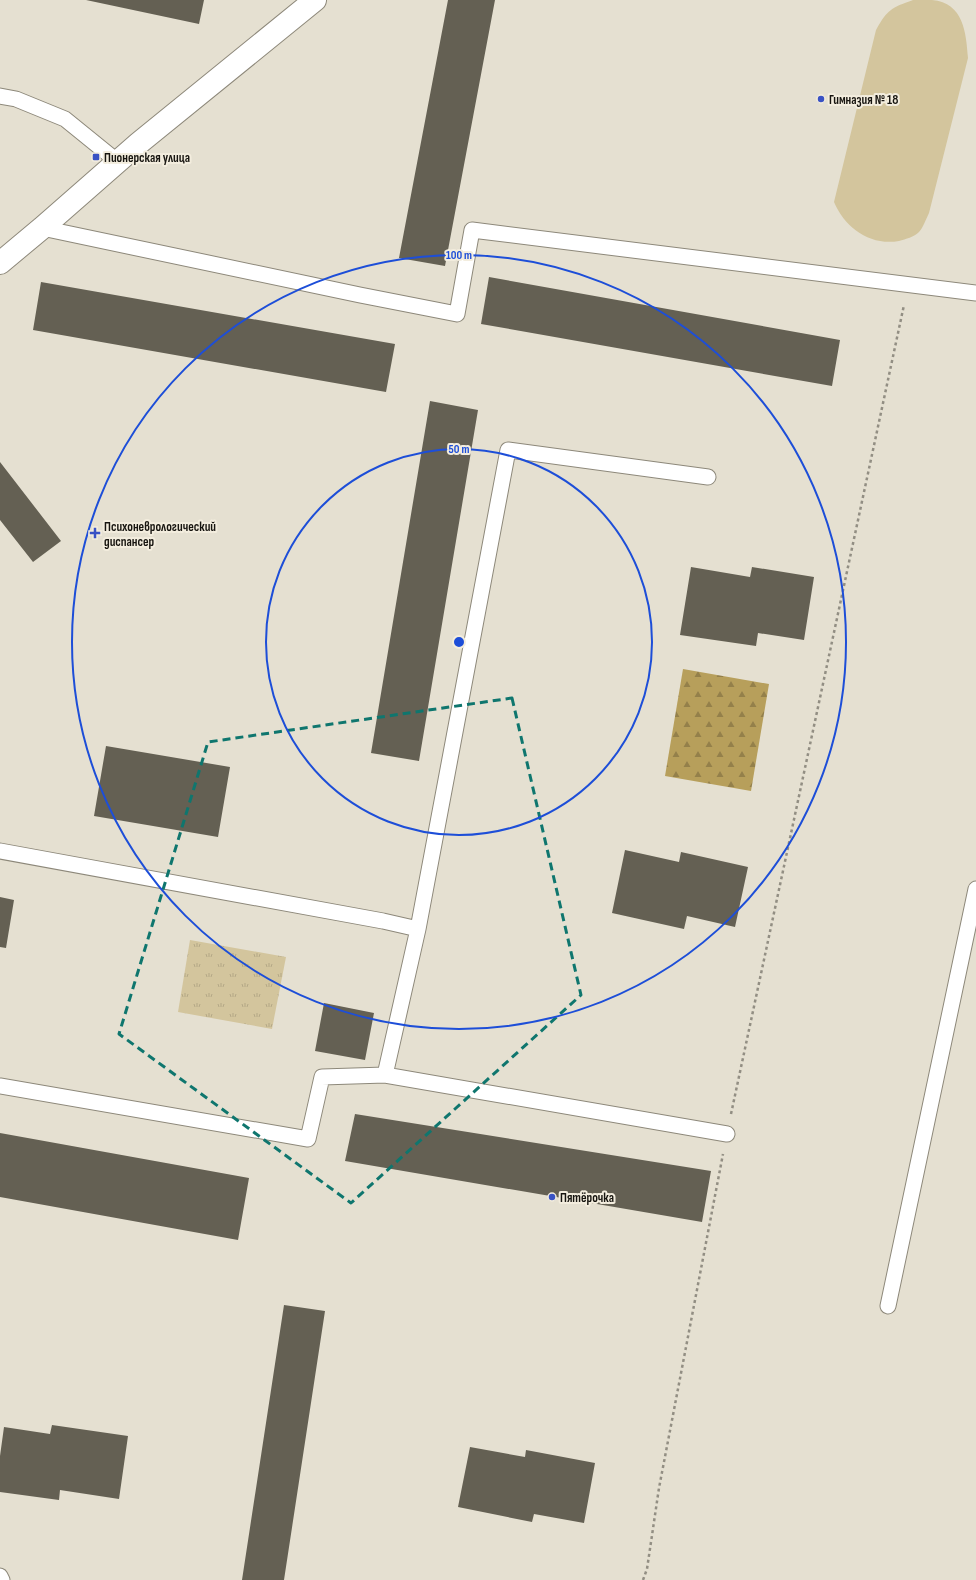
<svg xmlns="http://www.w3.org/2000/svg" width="976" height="1580" viewBox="0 0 976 1580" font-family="'Sofia Sans Condensed',sans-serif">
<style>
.grass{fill:url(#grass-tufts)}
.forest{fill:url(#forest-firs)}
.garden{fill:#d3c59d}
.building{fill:#646053}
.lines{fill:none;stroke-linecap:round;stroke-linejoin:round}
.service-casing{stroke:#8d887a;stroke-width:17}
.minor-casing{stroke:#8d887a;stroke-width:24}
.path{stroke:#928e83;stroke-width:2.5;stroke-dasharray:3 3;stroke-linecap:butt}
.service{stroke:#fff;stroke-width:15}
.minor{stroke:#fff;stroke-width:22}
.marked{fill:none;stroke:#0f766e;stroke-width:3;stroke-dasharray:8 5;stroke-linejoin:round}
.ring{fill:none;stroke:#1d4ed8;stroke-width:2}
.poi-dot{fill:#3952c4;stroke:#f3edde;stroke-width:1.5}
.labels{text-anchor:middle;stroke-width:4;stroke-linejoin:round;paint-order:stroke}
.poi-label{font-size:13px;font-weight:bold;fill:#171510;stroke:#f3edde;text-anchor:start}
.centre{fill:#1d4ed8;stroke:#f3edde;stroke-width:2}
.ring-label{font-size:12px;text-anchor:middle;font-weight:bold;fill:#1d4ed8;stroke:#f3edde;stroke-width:4;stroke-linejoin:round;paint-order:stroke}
</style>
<defs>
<pattern id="grass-tufts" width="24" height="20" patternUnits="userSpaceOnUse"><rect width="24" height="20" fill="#d3c59d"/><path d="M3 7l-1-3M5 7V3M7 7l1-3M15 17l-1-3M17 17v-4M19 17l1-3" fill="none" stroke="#b4a886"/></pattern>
<pattern id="forest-firs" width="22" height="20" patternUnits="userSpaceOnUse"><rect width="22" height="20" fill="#b79f5b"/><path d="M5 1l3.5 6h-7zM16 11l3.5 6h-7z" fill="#94804a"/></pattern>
</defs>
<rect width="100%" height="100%" fill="#e5e0d1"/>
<path class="grass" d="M190,940L286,957L272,1029L178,1012Z"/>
<path class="forest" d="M683,669L769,684L751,791L665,776Z"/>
<path class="garden" d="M913,0C919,0 926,0 932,0C964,3 966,33 968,58L929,213C926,219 923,228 919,232C914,237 906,239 899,241C870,246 845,228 834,202L876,30C888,9 891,8 913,0Z"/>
<path class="building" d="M86,0H204L199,24Z
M448,0H495L445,266L399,258Z
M489,277L840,340L832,386L481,324Z
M41,282L395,344L386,392L33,330Z
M430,401L478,410L419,761L371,753Z
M0,462L61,541L33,562L0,520Z
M691,567L750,577L752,567L814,577L804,640L758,633L756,646L680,635Z
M106,746L230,767L218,837L94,816Z
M625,850L679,862L681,852L748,867L735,927L687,916L684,929L612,913Z
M0,897L14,900L6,948L0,947Z
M324,1003L374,1013L365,1060L315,1051Z
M355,1114L711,1171L702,1222L345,1161Z
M0,1133L249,1178L238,1240L0,1197Z
M284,1305L325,1311L284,1580H242Z
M52,1425L128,1436L119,1499L60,1490L59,1500L0,1492V1456L4,1427L50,1434Z
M470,1447L525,1457L526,1450L595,1463L584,1523L534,1514L532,1522L458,1507Z"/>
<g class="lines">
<defs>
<path id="service" d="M0,96L16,99L65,119L118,162
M42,228L360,295L457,314L472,230L976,293
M0,851L383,921L418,929L385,1075
M418,929L508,450L708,477
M0,1086L308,1139L322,1077L385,1075L727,1134
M888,1306L976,889
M0,1576L2,1580"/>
<path id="minor" d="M0,263L42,228L139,143L315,0"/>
</defs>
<use href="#service" class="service-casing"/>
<use href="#minor" class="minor-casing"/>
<path class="path" d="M731,1114L904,305
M643,1580L647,1569L659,1488L723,1154"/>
<use href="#service" class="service"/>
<use href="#minor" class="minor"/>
</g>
<path class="marked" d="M512,698L581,995L351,1203L119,1034L208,742Z"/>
<g class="ring">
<circle cx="459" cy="642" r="193"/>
<circle cx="459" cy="642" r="387"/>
</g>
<g class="poi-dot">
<circle cx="821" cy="99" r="4"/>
<rect x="92" y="153" width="8" height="8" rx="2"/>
<path d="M93 527h4v4h4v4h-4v4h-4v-4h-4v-4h4z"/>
<circle cx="552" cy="1197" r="4"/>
</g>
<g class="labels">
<g class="poi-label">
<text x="829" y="104">Гимназия № 18</text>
<text x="104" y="162">Пионерская улица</text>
<text x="104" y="531">Психоневрологический<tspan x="104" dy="15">диспансер</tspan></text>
<text x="560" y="1202">Пятёрочка</text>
</g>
</g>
<circle cx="459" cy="642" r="6" class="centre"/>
<g class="ring-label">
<text x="459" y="259">100 m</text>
<text x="459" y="453">50 m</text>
</g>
</svg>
